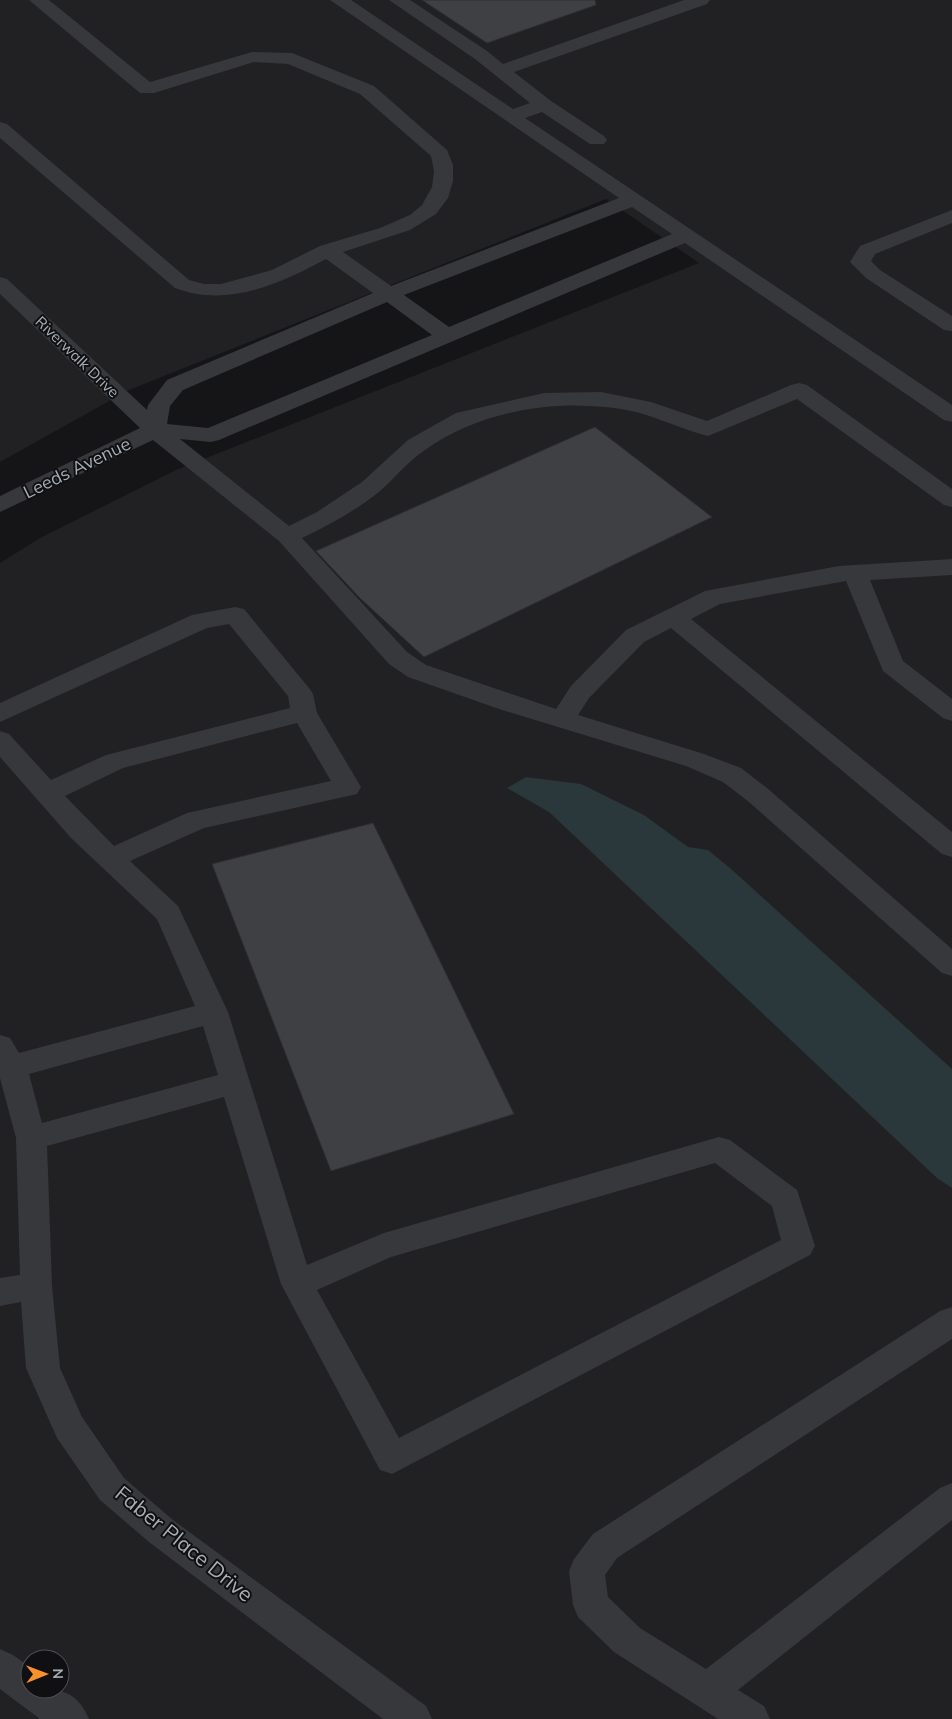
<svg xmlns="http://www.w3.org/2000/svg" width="952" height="1719" viewBox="0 0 952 1719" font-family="Mulish,sans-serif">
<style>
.built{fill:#212124;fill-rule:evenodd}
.water{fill:#2a373b}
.building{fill:#3f4044;stroke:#2f2f33}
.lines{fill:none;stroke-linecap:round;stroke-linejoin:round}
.minor{fill:#36383c;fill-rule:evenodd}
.labels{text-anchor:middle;stroke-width:4;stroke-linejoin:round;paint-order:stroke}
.far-street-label{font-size:15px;fill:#a6aeb7;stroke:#101012}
.street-label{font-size:18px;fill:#a6aeb7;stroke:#101012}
.near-street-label{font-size:21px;fill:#a6aeb7;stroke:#101012}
</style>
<rect width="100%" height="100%" fill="#151517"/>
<path class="built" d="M0,0H952V1719H0V563L40,538L176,470L699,263L606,199L129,390L0,462ZM30,1659H60V1689H30Z"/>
<path class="water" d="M526,777L581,784L644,815L688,847L708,850L730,868L952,1069V1188L937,1178L549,812L507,788Z"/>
<path class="building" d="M422,0H595L596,5L487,43Z
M595,427L712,517L424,657L360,598L316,551Z
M373,823L514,1114L331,1171L212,864Z"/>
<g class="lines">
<path class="minor" d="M29,0H49L150,82L252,52L292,53L374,86L447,150L453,165V181L448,198L436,214L410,230L343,252L391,286L619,198L330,0H351L513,109L530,103L475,59L389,0H410L487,51L503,64L684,0H710L707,4L514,72L551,101L604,136L607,140L604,144H590L542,112L525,118L952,405V422L944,420L685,243L219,440L211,442L180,439L289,526L317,512L362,482L408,440L456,413L544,393L601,392L651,402L707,421L791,385L799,383L807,385L952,489V507L944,505L797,399L708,436C683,430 660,418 636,412C566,397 484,408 425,450C408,461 395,478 380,491C357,510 329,525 302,538L407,652L426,665L556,709L571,686L626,630L705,591L839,566L952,559V575L870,580L903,661L952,699V721L943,718L883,671L846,581L720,604L691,619L952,832V857L942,854L671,628L644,642L589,698L578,715L704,754L741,768L767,788L952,949V976L942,973L749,802L723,782L686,766L502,710L408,677L389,664L279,541L153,440L0,512V496L140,428L0,294V277L7,279L147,410L148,405L167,380L373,293L326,259C280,284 227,308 175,288L0,138V122L7,124L189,280L204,284H221L272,270L320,246L380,228L410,215L422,205L432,187L434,171L431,156L360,94L288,64L254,62L154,93H140ZM632,207L672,234L449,327L404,295ZM387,302L432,335L208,428L167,424L170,406L183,390Z
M952,210V223L875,254L871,261L880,270L952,316V331L944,330L866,278L850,262L860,246Z
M235,607L244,609L309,688L313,694L317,713L361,787L357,794L204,828L130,861L178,906L228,1012L307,1265L384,1233L719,1137L730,1140L797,1190L815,1246L810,1255L392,1474L380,1470L281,1284L224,1097L47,1146L52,1286L60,1368L82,1417L124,1478L173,1520L426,1706L432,1719H383L149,1542L100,1500L57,1438L26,1368L21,1302L0,1306V1278L20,1275L16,1138L0,1078V1035L10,1038L19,1053L195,1006L157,919L71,838L0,757V731L9,734L51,780L106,755L290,708L288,696L229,624L207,628L0,722V703L192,615ZM297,723L331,781L187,813L114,846L65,796L123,768ZM203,1026L218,1075L42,1123L29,1074ZM715,1163L772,1206L781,1240L399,1438L317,1290L391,1257Z
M952,1307V1339L617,1558L605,1575L608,1597L640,1628L706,1669L940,1488L952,1483V1520L738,1690L764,1706L770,1719H718L614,1652L578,1617L573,1605L569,1571L574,1559L593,1534L940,1311Z
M0,1649L13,1655L30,1667V1689C59,1689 76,1689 89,1719H40L0,1689Z"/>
</g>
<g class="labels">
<g class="far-street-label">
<text transform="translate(77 357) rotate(44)" y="5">Riverwalk Drive</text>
</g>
<g class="street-label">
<text transform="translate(77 468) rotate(-26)" y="6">Leeds Avenue</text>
</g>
<g class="near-street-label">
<text transform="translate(184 1544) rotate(39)" y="7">Faber Place Drive</text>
</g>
</g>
<g transform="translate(45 1674) rotate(89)"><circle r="24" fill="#101012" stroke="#4c4f54"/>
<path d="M0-4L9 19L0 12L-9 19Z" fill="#f8912b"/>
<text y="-8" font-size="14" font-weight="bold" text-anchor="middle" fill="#a6aeb7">N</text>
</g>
</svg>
